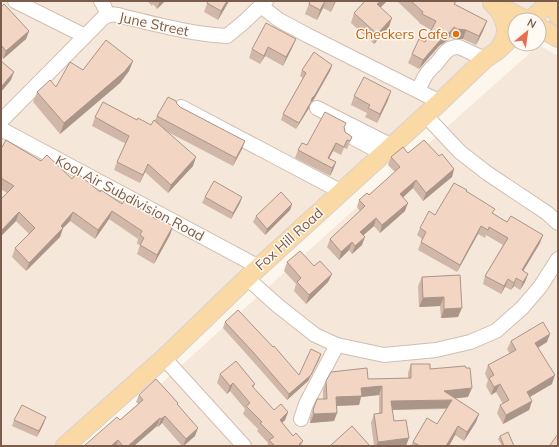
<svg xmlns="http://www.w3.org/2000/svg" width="559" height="447" viewBox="0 0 559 447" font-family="Mulish,sans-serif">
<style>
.residential{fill:#f5e8da}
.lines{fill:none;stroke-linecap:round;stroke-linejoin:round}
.minor-casing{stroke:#d1beb0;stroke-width:16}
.major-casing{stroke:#dad1cd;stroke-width:20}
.minor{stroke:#fff;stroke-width:14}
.major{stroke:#fbd9a5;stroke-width:18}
.wall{fill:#d1b7a8}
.shaded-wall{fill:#aa9588}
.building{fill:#f3d5c3;stroke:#aa9588}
.food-dot{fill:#e8710a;stroke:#fffaf3;stroke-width:1.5}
.labels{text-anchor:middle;stroke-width:3;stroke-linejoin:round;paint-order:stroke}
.street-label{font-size:14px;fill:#7a5c4d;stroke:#fffaf3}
.food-label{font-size:14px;fill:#c56008;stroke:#fffaf3;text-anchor:end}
</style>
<rect width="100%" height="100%" fill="#fdf6ec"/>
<path class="residential" d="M1,1H548L515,20V32L57,446H1Z
M539,45L558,56V446H92L357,207Z"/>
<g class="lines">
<defs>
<path id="minor" d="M15,1L85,36
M101,1L103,4L108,15
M261,6L279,20L307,35L440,102
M418,91C421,84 424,76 429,71C431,68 434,66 436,64C443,56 447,46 459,47L485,59
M181,107L342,192
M317,108L392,146
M426,116L460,152L487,173L547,213L558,223
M1,121L103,18C111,13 117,14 125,17C159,25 191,34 227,36L244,22L266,1
M1,129L259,267
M350,136L376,150L381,156
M247,278L277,305L315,335L337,345L384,355L436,350L470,342L496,331L522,308L540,287L558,259
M164,358L244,446
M301,419L306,404L337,345"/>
<path id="major" d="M492,3C505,15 512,33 499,48
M494,4L526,20
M558,14V16
M530,20L552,1
M539,27L558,38
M65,446L164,358L247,278L440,102L485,59L497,51L515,34"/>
</defs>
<use href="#minor" class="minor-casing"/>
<use href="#major" class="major-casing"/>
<use href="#minor" class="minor"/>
<use href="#major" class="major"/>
</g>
<path class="wall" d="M147,1H165L157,9L153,4L152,6Z
M208,1H229L218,20L204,12Z
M310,1H336L331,12L323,8L317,20L305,14Z
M365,1H387L380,7L389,27L374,44L351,23L354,13Z
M397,1H456L455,4L487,21L483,31L476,45L463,39H454L450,37L448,40L439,46L419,69L408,63L412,54L425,42L431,30L419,23V22Z
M1,7L29,31L26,39L3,59L1,56Z
M296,39L292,48L283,66L265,56L260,64L249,58L252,49Z
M133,61L129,71L120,83L60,134L33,102L37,92L56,87L83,70Z
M332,65L330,71L313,101L310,103L309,108L296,129L281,120L283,114L303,78L300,76L302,70Z
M391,91L388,100L377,123L365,117L367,113L351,105L354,96Z
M177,104L180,107L245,141L242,149L233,166L166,131L193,166L168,193L145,172L140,183L114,170L117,162L126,144L92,126L95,117L137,120L151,125L155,120L157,116Z
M344,128L345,132L352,137L347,149L344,148L341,155L333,151L329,158L336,162L333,170L330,176L295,158L298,150Z
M1,149L72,179L100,192L122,204L138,202L137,206L157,220L173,226L170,235L154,264L137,254L140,245L137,244L138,239L109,219L95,239L70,221L63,228L60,237L26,271L12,257L15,248L29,234L16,221L1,236V199L7,193L1,189Z
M408,153L439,156L454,169L452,177L423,201L413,188L403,197L405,211L380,233L374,226L363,235L362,245L352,254L349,250L339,260L327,247L330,239L360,211L357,207L359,200L369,195L395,172L388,165L391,157Z
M466,192L493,213L540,243L523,271L528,274L525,282L520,290L514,286L511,290L505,287L501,294L483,284L485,276L503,245L486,235L485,238L478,234L457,272L418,250L422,239L417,235L420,228L435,215Z
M205,197H242L240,203L231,219L202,203Z
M292,204L290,210L265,235L253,222L256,216Z
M287,262L314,266L332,274L328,282L306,304L294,291L296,284L284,271Z
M460,275L458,317L441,318L440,306L419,307L418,286L422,277Z
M225,322L299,375L319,360L308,381L287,400L250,358L223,328Z
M511,341L547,342L538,348L552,384L529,397L532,401L529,410L503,424L497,413L500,405L503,404L496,392L491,395L486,386L488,380L485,374L488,365L510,354L507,349Z
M411,364L430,369L468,397L455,398L479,414L476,422L464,441L455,435L449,446H411L413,442L437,424L447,409L392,410L394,421L406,446H374L371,423L374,414H379V395L361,397L359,405L337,406V413L334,421L310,423V418L317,399H323V390L326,381L368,379L408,378V373Z
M220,374L255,384L253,388L274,410L288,412L285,420L282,423L293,436L303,441L301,446H267L268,443L257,431L258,429L243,414L245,409L230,391L227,394L217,383Z
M139,395L178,405L195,436L184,446H182L162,423L158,427L157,426L134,446H84L120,420L138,404L136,402Z
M14,420L44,423L37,437L12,426Z
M500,436L514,446H502L498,439Z"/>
<path class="shaded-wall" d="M160,1H165L157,9Z
M227,1H229L218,20L221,11Z
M325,1L323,8L317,20L320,10Z
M335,1H336L331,12Z
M381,1H387L374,14L377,4Z
M392,18L389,27L374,44L377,34Z
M487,21L483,31L476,45L479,36Z
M454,27L448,40L439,46L419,69L423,60L443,37Z
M457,29L466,30L463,39H454Z
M29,31L26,39L3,59L6,51Z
M296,39L292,48L283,66L286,57Z
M268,47L265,56L260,64L264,56Z
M133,61L129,71L120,83L60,134L64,123Z
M332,65L330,71L313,101L310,103L309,108L296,129L299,123L312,98Z
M14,72L11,80L1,92V87Z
M391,91L388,100L377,123L380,114Z
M245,141L242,149L233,166L236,158Z
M336,143L333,151L325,166L328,158Z
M196,157L193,166L168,193L171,185Z
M336,162L333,170L330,176L332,168Z
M148,164L145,172L140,183L143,175Z
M454,169L452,177L423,201L426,193Z
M416,180L413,188L398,202L400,194Z
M242,197L240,203L231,219L233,213Z
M408,203L405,211L380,233L382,225Z
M292,204L290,210L265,235L267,229Z
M112,211L109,219L95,239L98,230Z
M19,212L16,221L1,236V231Z
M73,212L70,221L63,228L60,237L26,271L29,263Z
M376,218L374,226L358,240L360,232Z
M173,226L170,235L154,264L157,255Z
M481,226L478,234L457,272L460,265Z
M543,235L540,243L519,278L522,270Z
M365,237L362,245L352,254L355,246Z
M352,242L349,250L339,260L341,252Z
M332,274L328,282L306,304L309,295Z
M528,274L525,282L520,290L523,282Z
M516,278L514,286L511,290L514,283Z
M508,279L505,287L501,294L504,286Z
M444,297L440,306L419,307L423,298Z
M462,308L458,317L441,318L444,309Z
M550,334L547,342L532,351L535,343Z
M321,354L319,360L308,381L287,400L289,394Z
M555,375L552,384L523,401L527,392Z
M233,383L230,391L227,394L230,386Z
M500,384L496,392L491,395L494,387Z
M382,386L379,395L361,397L359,405L333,406L336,397L361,388Z
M472,388L468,397L440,400L444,391Z
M452,400L449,408L388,410L391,401Z
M532,401L529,410L503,424L506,415Z
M288,412L285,420L277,428L280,420Z
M337,413L334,421L310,423L314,414Z
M479,414L476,422L464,441L467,432Z
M165,416L162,423L158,427L161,419Z
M46,417L44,423L37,437L39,431Z
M160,418L157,426L134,446H128Z
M458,426L455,435L449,446H446Z
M198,428L195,436L183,446L186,439Z
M409,438L406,446H376L378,442Z
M118,440L116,446H111Z"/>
<path class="building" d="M208,1H227L221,11L207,3Z
M310,1H325L320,10L309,4Z
M365,1H381L377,4L392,18L377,34L354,13Z
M411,1H456L454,4L487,21L479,36L466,30L457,29L454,27L451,31L443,37L423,60L412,54L419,39L425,42L436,21L422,14L423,12Z
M4,4L29,31L6,51L1,45V7Z
M266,23L296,39L286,57L268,47L264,56L252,49Z
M106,40L133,61L124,72L64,123L37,92L50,80L56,87L70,62L83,70Z
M314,52L332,65L315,95L312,98L311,102L299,123L283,114L306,73L302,70Z
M1,61L14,72L1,87Z
M364,77L391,91L380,114L368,108L370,105L354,96Z
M168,97L176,101L177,104L180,107L245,141L236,158L157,116Z
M103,102L137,120L138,118L151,125L154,120L196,157L171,185L148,164L143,175L117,162L129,136L95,117Z
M325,112L346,123L344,127L345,132L352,137L350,141L347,140L344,147L336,143L328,158L336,162L332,168L298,150L302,143L307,145Z
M6,140L41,161L47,155L72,179L77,173L100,192L101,190L122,204L127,196L138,202L136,205L157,220L158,218L173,226L157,255L140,245L144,238L140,235L142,231L112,211L98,230L73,212L61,226L63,228L29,263L15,248L35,228L19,212L1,231V199L14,186L1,178V149Z
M424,140L439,156L442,154L454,169L426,193L416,180L400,194L408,203L382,225L376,218L360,232L365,237L355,246L352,242L341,252L330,239L365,206L359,200L367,193L369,195L400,167L391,157L403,147L408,153Z
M214,181L242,197L233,213L205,197Z
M454,183L467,190L466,191L495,209L492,213L507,222L511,216L543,235L522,270L528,274L523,282L516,278L514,283L508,279L504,286L485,276L508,238L489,227L488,230L481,226L460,265L421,242L426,232L420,228L429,211L435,215Z
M281,192L292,204L267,229L256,216Z
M300,251L314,266L320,261L332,274L309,295L297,282L301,278L287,262Z
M460,275L462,308L444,309V297L423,298L422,277Z
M238,310L273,347L274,346L299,375L311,349L321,354L311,375L289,394L253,352L225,322Z
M543,322L550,334L535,343L555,375L527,392L532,401L506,415L500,405L509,400L500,384L494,387L489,378L494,375L488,365L516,350L511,341Z
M236,361L255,384L252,386L274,410L281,404L288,412L280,420L293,436L296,433L303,441L299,444L301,446H275L269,440L274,437L260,423L262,422L246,406L250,403L233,383L230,386L220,374Z
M411,364H430V369L465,366L466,368H470L472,388L444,391L479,414L467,432L458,426L446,446H420L413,442L427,418L437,424L452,400L391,401L394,421L406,420L409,438L378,442L374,414L382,413V386L361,388L362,396L336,397L337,413L314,414L313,410L317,399H327L326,381L331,372L367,368L368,379L411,378Z
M156,379L178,403L177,404L198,428L186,439L165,416L161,419L160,418L128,446H123L118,440L111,446H84L117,417L120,420L143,400L139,395Z
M22,405L46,417L39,431L14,420Z
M352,426L370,446H330Z
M508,432L514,446H504L500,436Z
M558,434V446H552L550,445Z"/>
<circle class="food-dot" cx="456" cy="34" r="4"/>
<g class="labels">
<g class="street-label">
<text transform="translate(154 24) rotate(12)" y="5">June Street</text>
<text transform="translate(130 198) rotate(28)" y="5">Kool Air Subdivision Road</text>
<text transform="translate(289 239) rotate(-42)" y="5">Fox Hill Road</text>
</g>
<g class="food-label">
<text x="448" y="39">Checkers Cafe</text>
</g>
</g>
<rect width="559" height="447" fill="none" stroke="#7a5c4d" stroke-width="4"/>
<g transform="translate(527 32) rotate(29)"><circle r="19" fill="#fffaf3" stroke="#cabbb1"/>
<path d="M0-3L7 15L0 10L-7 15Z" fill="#e76f51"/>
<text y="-6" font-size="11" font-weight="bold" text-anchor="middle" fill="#7a5c4d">N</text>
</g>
</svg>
